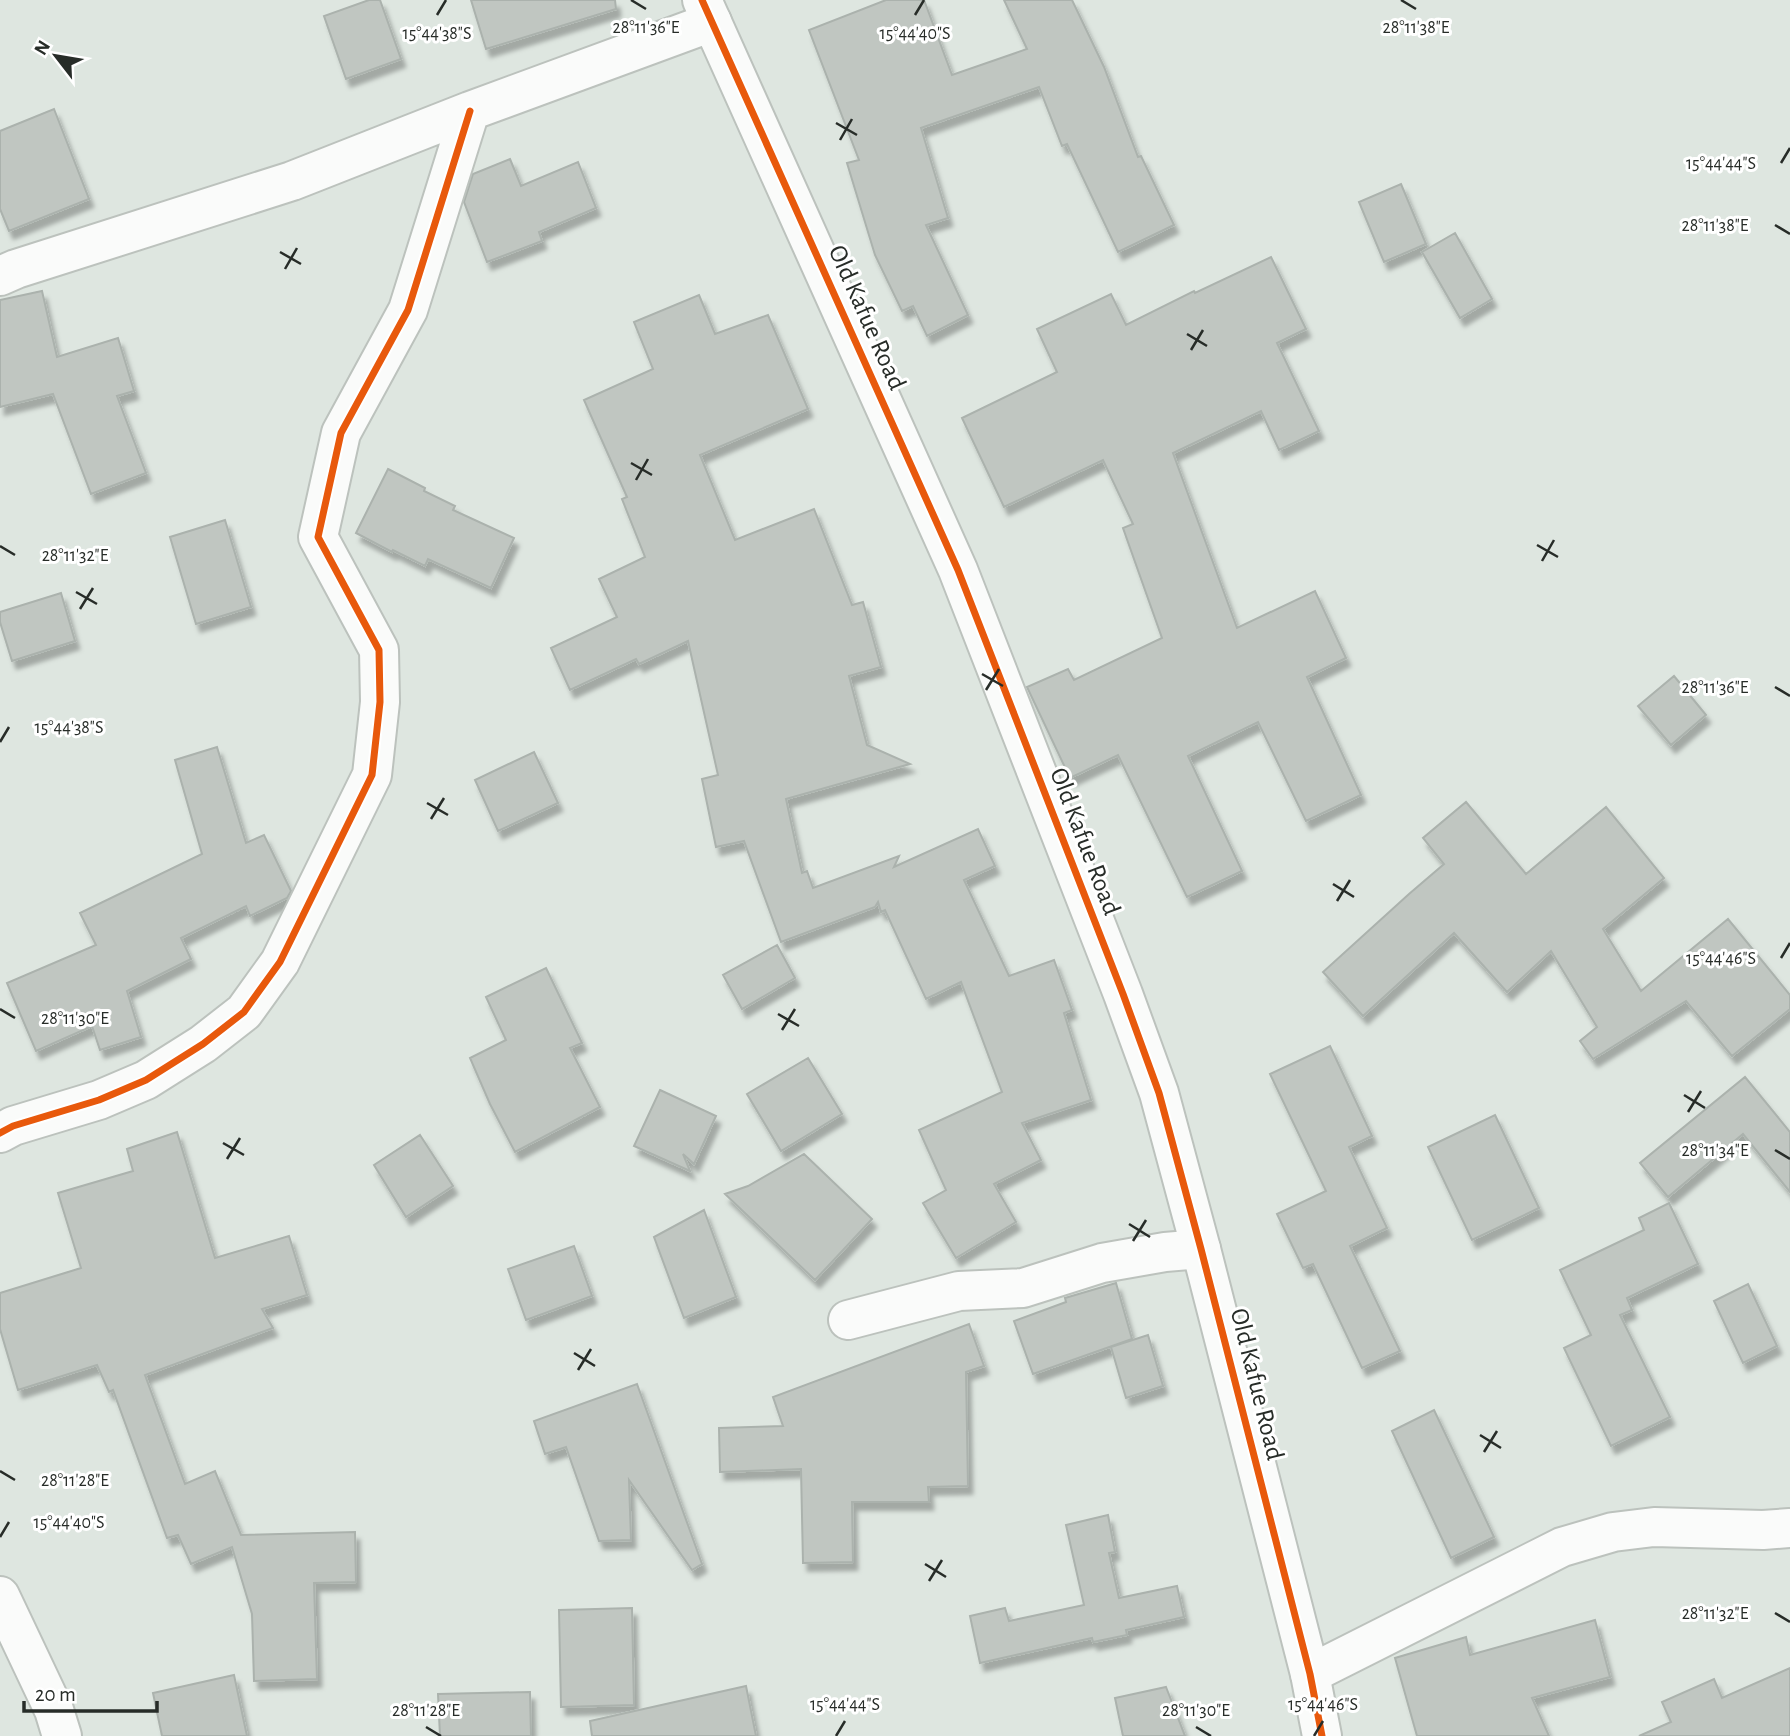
<svg xmlns="http://www.w3.org/2000/svg" width="1790" height="1736" viewBox="0 0 1790 1736" font-family="'Alegreya Sans',sans-serif">
<style>
.building{fill:#c0c6c1;stroke:#abb2ad;stroke-width:2;filter:url(#shadow)}
.lines{fill:none;stroke-linecap:round;stroke-linejoin:round}
.minor-casing{stroke:#bcc2bd;stroke-width:42}
.tertiary-casing{stroke:#bcc2bd;stroke-width:42}
.minor{stroke:#fafbfa;stroke-width:38}
.tertiary{stroke:#fafbfa;stroke-width:38}
.cycleway-casing{stroke:#fff;stroke-width:11}
.cycleway{stroke:#e8590c;stroke-width:7}
.ticks{fill:none;stroke:#272c28;stroke-width:2.5}
.labels{text-anchor:middle;stroke-width:6;stroke-linejoin:round;paint-order:stroke}
.street-label{font-size:26px;fill:#272c28;stroke:#fff}
.ticks-label{font-size:18px;text-anchor:middle;fill:#272c28;stroke:#fff;stroke-width:6;stroke-linejoin:round;paint-order:stroke}
</style>
<defs>
<filter id="shadow"><feDropShadow dx="4.5" dy="8" stdDeviation="2" flood-color="#0004"/></filter>
</defs>
<rect width="100%" height="100%" fill="#dee6e0"/>
<path class="building" d="M369,0H380L401,59L346,79L324,16Z
M471,0H615L616,9L486,49Z
M886,0H924L952,75L1027,49L1004,0H1072L1104,67L1138,157L1141,156L1174,225L1118,252L1067,144L1062,146L1039,87L921,128L948,218L926,225L968,315L927,336L913,306L902,311L875,255L847,163L859,160L809,30Z
M54,109L89,199L9,231L0,209V131Z
M510,159L521,186L578,162L596,208L539,232L542,241L487,262L464,202L473,174Z
M1401,184L1426,244L1384,262L1359,202Z
M1455,233L1492,299L1460,318L1422,252Z
M1271,257L1306,329L1277,343L1319,431L1279,450L1261,411L1173,453L1237,628L1315,591L1346,658L1307,677L1361,795L1306,821L1258,722L1188,756L1242,871L1187,897L1118,755L1070,778L1027,687L1068,669L1074,680L1162,638L1123,528L1133,524L1103,460L1004,507L962,418L1057,372L1037,329L1111,294L1126,325L1194,291L1195,293Z
M42,291L57,357L118,338L134,391L117,396L146,473L91,494L53,394L0,407V300Z
M699,295L715,334L768,315L808,409L700,455L735,540L814,509L852,605L863,602L881,667L849,676L867,745L910,764L786,799L802,873L807,871L813,888L899,856L894,867L978,829L995,866L964,880L1009,976L1054,960L1072,1010L1064,1013L1091,1100L1022,1123L1041,1160L994,1184L1016,1222L956,1258L923,1203L946,1190L919,1130L1002,1092L961,982L926,999L885,910L881,912L878,902L875,907L781,942L744,841L716,847L702,779L718,775L688,641L639,664L636,659L570,690L551,648L617,617L599,579L645,557L622,499L627,497L584,400L653,369L634,322Z
M388,469L425,488L424,491L455,506L453,510L514,538L491,588L428,559L425,566L393,550L392,552L356,533Z
M225,520L251,607L196,624L170,537Z
M61,593L75,641L12,661L0,622V612Z
M1674,676L1706,715L1671,745L1638,706Z
M217,747L246,843L264,835L291,891L287,898L250,916L246,906L181,938L191,959L127,991L141,1037L100,1050L92,1026L36,1051L7,983L96,945L80,913L202,854L175,760Z
M534,752L558,803L498,831L475,780Z
M1466,802L1526,874L1606,807L1664,878L1603,929L1641,991L1728,919L1790,995V1009L1732,1056L1686,1001L1593,1059L1580,1041L1597,1027L1551,951L1507,992L1454,933L1363,1016L1323,972L1409,894L1444,864L1423,838Z
M777,945L795,978L742,1009L723,975Z
M546,968L582,1043L570,1048L600,1107L515,1152L490,1104L470,1058L506,1040L486,997Z
M1330,1046L1372,1136L1349,1147L1387,1228L1350,1246L1400,1351L1362,1368L1313,1264L1303,1268L1277,1214L1326,1191L1270,1074Z
M808,1058L842,1114L781,1151L747,1094Z
M1745,1077L1790,1132V1192L1743,1134L1668,1197L1640,1163Z
M660,1090L716,1116L694,1164L683,1154L690,1171L634,1146Z
M1495,1115L1539,1208L1472,1240L1428,1147Z
M177,1132L215,1258L289,1236L307,1295L262,1309L273,1328L145,1375L185,1484L215,1471L241,1535L355,1532L356,1582L314,1583L317,1679L254,1681L252,1614L232,1547L191,1564L178,1535L167,1538L113,1390L109,1392L97,1365L18,1390L0,1329V1293L81,1268L58,1193L133,1171L127,1149Z
M420,1135L453,1186L406,1217L374,1165Z
M804,1154L872,1219L815,1280L725,1194L748,1186Z
M1669,1203L1698,1264L1627,1298L1632,1310L1620,1315L1670,1417L1611,1446L1564,1348L1591,1335L1560,1270L1644,1230L1639,1218Z
M704,1210L736,1297L684,1318L654,1237Z
M574,1246L592,1296L526,1320L508,1269Z
M1116,1283L1132,1339L1033,1374L1014,1321L1066,1302L1065,1298Z
M1748,1284L1777,1346L1743,1363L1714,1301Z
M969,1324L984,1366L966,1372L968,1486L928,1487L929,1502H852L853,1562L803,1563L801,1469L720,1472L719,1428L783,1426L773,1397Z
M1148,1335L1163,1386L1126,1398L1111,1347Z
M637,1384L702,1564L692,1570L629,1480L631,1540L599,1541L566,1447L545,1454L534,1421Z
M1434,1410L1494,1537L1451,1558L1392,1431Z
M1108,1515L1115,1552L1109,1553L1119,1598L1177,1586L1184,1617L1126,1630L1127,1635L1093,1642L1092,1638L980,1663L970,1616L1005,1608L1009,1621L1084,1605L1066,1525Z
M632,1608L634,1705L561,1707L559,1610Z
M1595,1620L1610,1677L1532,1698L1549,1736H1417L1395,1658L1466,1637L1470,1655Z
M1790,1668V1736H1639L1671,1722L1662,1702L1714,1679L1722,1698Z
M234,1675L247,1736H162L153,1693Z
M746,1686L756,1736H592L590,1721Z
M1166,1687L1185,1736H1123L1115,1698Z
M530,1692L531,1736H440L438,1694Z"/>
<g class="lines">
<defs>
<path id="minor" d="M0,276L16,269L292,181L470,111L712,22
M0,1133L13,1126L99,1100L146,1080L203,1044L244,1012L280,962L372,775L380,702L379,650L318,537L341,433L408,310L470,111
M848,1320L959,1291L1023,1288L1102,1263L1165,1252L1201,1249
M0,1596L54,1710L62,1736
M1310,1674L1562,1547L1613,1532L1654,1527L1763,1530L1790,1528"/>
<path id="tertiary" d="M702,0L958,570L1123,994L1159,1093L1201,1249L1310,1674L1322,1736"/>
</defs>
<use href="#minor" class="minor-casing"/>
<use href="#tertiary" class="tertiary-casing"/>
<use href="#minor" class="minor"/>
<use href="#tertiary" class="tertiary"/>
<defs>
<path id="cycleway" d="M702,0L958,570L1123,994L1159,1093L1201,1249L1310,1674L1322,1736
M0,1133L13,1126L99,1100L146,1080L203,1044L244,1012L280,962L372,775L380,702L379,650L318,537L341,433L408,310L470,111"/>
</defs>
<use href="#cycleway" class="cycleway-casing"/>
<use href="#cycleway" class="cycleway"/>
</g>
<path class="ticks" d="M631,0L646,9M1401,0L1416,9M437,15L446,0M915,15L924,0M836,123L857,135M840,140L852,119M1781,163L1790,148M1775,225L1790,234M280,252L301,264M285,269L297,248M1187,334L1207,346M1191,350L1203,330M631,463L652,475M636,480L648,459M1537,545L1558,557M0,546L15,555M1542,561L1554,540M76,592L97,604M80,609L93,588M982,674L1003,686M1775,687L1790,696M986,690L999,669M0,742L9,727M427,803L448,815M431,819L444,798M1333,884L1354,897M1337,901L1350,880M1781,958L1790,943M0,1009L15,1018M778,1014L799,1026M782,1030L795,1009M1684,1095L1705,1108M1688,1112L1701,1091M223,1143L244,1155M1775,1150L1790,1159M227,1159L240,1138M1129,1224L1150,1237M1133,1241L1146,1220M574,1353L595,1366M578,1370L591,1349M1480,1435L1501,1448M1484,1452L1497,1431M0,1471L15,1480M0,1537L9,1522M925,1564L946,1577M929,1581L942,1560M1775,1613L1790,1622M426,1727L441,1736M1196,1727L1211,1736M836,1736L845,1721M1314,1736L1323,1721"/>
<g class="labels">
<g class="street-label">
<text transform="translate(868 317) rotate(66)" y="9">Old Kafue Road</text>
<text transform="translate(1086 841) rotate(69)" y="9">Old Kafue Road</text>
<text transform="translate(1258 1384) rotate(76)" y="9">Old Kafue Road</text>
</g>
</g>
<g class="ticks-label">
<text x="1416" y="33">28°11'38"E</text>
<text x="646" y="33">28°11'36"E</text>
<text x="915" y="39">15°44'40"S</text>
<text x="437" y="39">15°44'38"S</text>
<text x="1721" y="169">15°44'44"S</text>
<text x="1715" y="231">28°11'38"E</text>
<text x="75" y="561">28°11'32"E</text>
<text x="1715" y="693">28°11'36"E</text>
<text x="69" y="733">15°44'38"S</text>
<text x="1721" y="964">15°44'46"S</text>
<text x="75" y="1024">28°11'30"E</text>
<text x="1715" y="1156">28°11'34"E</text>
<text x="75" y="1486">28°11'28"E</text>
<text x="69" y="1528">15°44'40"S</text>
<text x="1715" y="1619">28°11'32"E</text>
<text x="845" y="1710">15°44'44"S</text>
<text x="1323" y="1710">15°44'46"S</text>
<text x="426" y="1716">28°11'28"E</text>
<text x="1196" y="1716">28°11'30"E</text>
</g>
<g transform="translate(56 56) rotate(301)" stroke="#ffffff" stroke-width="5" paint-order="stroke">
<path d="M0-5L12 26L0 18L-12 26Z" fill="#272c28"/>
<text y="-10" font-size="19" font-weight="bold" text-anchor="middle" fill="#272c28">N</text>
</g>
<path d="M24 1701v10h133v-10" fill="none" stroke="#272c28" stroke-width="3.5"/>
<text x="35" y="1701" font-size="21" fill="#272c28" stroke="#ffffff" stroke-width="5" paint-order="stroke">20 m</text>
</svg>
